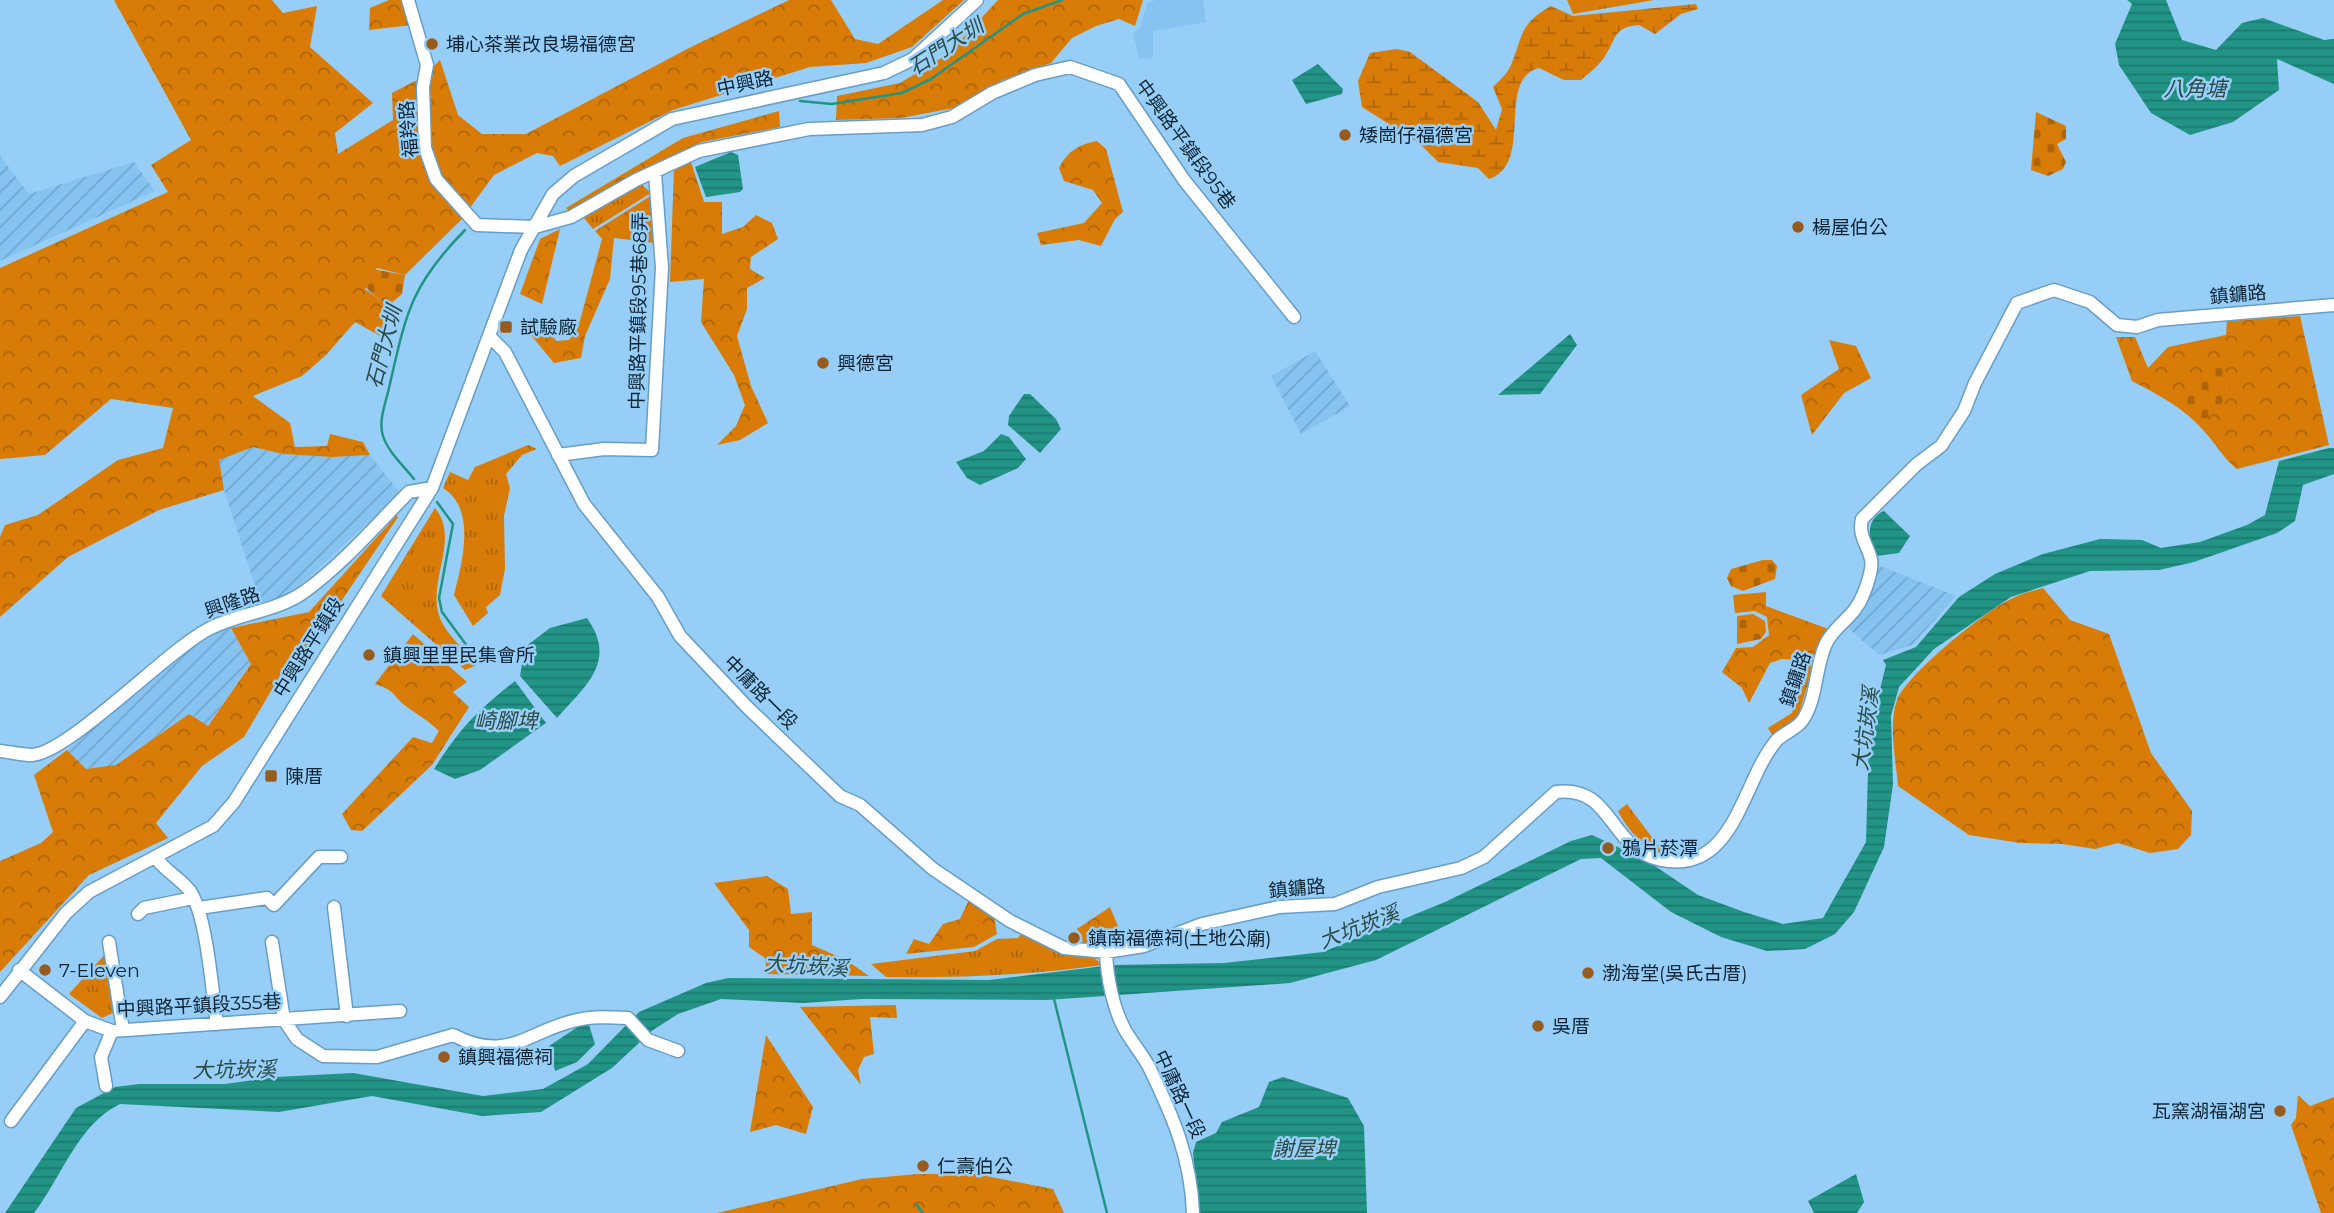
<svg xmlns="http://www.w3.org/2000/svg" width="2334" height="1213" viewBox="0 0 2334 1213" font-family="Montserrat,'Noto Sans TC',sans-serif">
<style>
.built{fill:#86c3f1}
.industrial{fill:url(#industrial-furrows)}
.grass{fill:url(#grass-tufts)}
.forest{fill:url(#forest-crowns)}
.wetland{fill:url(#wetland-marsh)}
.cemetery{fill:url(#cemetery-stones)}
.water{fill:url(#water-rules)}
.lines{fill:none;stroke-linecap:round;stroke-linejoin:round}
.stream{stroke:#219485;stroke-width:2.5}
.minor-casing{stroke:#689ec5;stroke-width:15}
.minor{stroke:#fff;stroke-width:12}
.poi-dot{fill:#975b1d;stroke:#96cef7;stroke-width:2.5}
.labels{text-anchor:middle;stroke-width:5;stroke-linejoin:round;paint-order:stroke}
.poi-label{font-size:19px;fill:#0e2434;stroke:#96cef7;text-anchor:start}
.street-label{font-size:19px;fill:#0e2434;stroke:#96cef7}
.water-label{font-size:21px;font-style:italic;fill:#2b4b46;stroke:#96cef7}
</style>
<defs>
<pattern id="industrial-furrows" width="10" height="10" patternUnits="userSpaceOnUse" patternTransform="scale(1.75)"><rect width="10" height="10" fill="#86c3f1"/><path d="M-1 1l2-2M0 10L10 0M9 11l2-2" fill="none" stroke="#72a7cf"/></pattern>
<pattern id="grass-tufts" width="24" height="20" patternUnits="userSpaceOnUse" patternTransform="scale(1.75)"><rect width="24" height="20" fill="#d87c07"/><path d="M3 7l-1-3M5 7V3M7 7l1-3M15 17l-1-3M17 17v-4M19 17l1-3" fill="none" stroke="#ae6509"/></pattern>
<pattern id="forest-crowns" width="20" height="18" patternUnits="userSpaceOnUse" patternTransform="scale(1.75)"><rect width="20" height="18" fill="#d87c07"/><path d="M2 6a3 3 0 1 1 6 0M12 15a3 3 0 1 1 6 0" fill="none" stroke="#ae6509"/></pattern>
<pattern id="wetland-marsh" width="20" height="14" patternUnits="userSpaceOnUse" patternTransform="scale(1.75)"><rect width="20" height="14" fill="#d87c07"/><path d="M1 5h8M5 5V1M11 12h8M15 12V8" fill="none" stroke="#ae6509"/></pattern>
<pattern id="cemetery-stones" width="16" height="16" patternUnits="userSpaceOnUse" patternTransform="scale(1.75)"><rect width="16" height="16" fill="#d87c07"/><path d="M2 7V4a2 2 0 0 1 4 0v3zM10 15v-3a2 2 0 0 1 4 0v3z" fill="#ae6509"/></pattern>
<pattern id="water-rules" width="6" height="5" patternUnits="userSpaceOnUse" patternTransform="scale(1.75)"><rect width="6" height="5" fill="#219485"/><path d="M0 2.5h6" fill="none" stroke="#1b796e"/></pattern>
</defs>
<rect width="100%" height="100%" fill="#96cef7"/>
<path class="built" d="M1156,0H1203L1206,22L1153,31V58L1139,59L1133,33L1140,28L1147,3Z"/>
<path class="industrial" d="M0,156L29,194L134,162L155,191L0,261Z
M1315,351L1350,406L1301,434L1271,376Z
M253,447L283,454L332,457L370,455L400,493L296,589L262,608L224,490L218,460Z
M1880,566L1956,596L1912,645L1879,655L1848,628L1868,598Z
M225,627L231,628L251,664L207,726L189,714L116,766L86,769L67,750L152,675L202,638Z"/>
<path class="grass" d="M1567,0H1654L1573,14Z
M641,184L651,193L593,229L584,218L622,193Z
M528,445L537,449L522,455L506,474L510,488L504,516L505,569L500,595L486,607L488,613L473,626L454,595C462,563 477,509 443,488L450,472L468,480L475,467Z
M435,508C461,539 426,582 440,618C446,634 466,651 477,665L465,670L381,596Z
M1022,933L1063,954L1094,958L1103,965C1030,975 959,978 886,977L871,964L975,951L997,939L1018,938Z
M108,951L113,1013L102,1018L69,994Z"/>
<path class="forest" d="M114,0H272L283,13L317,6L310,47L373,103L335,133L338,154L393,120L392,93L415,81L429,87L433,67L440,60L458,115L482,134H526L691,47L789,0H831L855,39L878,44L943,0H964L912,47L866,63L810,67L673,110L560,166L553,156L537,153L494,175L461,220L405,275L377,268L365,289L388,306L380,336L355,322L326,355L302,376L253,396L290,423L295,447L327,446L330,434L363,442L370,455L332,457L283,454L253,447L219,460L224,490L159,510L68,557L0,617V537L5,525L38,515L118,460L163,448L173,408L111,399L45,455L0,459V268L168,192L151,165L191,140Z
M389,0H404L412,25L369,30L370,8Z
M998,0H1143L1135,26L1119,19L1096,26L1072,38L1051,63L1003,80L954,108L901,118L836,120L837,96L900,83L948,54Z
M779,111L780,127L702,142L640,171L570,212L566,208L683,138Z
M1097,141L1106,149L1123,212L1115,219L1101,246L1079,240L1041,245L1037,233L1084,223L1102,203L1093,190L1064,181L1059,168C1068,151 1078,145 1097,141Z
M691,162L704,202H722V234L743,227L756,215L772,223L778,239L751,257L750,269L765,278L747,288V309L737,336L751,386L768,423L740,440L717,445L736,426L745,405L734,375L701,322L704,279L670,282L674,168Z
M652,195L655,243L614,238L610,279L585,336L581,358L554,363L531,335L545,324L556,341L569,340L578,328L602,239L595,231Z
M560,229L542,304L520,294L540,239Z
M2300,316L2329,445L2237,469C2223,458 2216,444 2204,431C2184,408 2159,395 2132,381L2116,337H2135L2148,368L2168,347L2226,335L2227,321Z
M1829,340L1856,346L1871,378L1844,393L1812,435L1801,395L1839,369Z
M397,515L398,517L307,652L285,667L244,737L202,766L156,823L168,838L89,875L0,972V861L41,843L53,832L34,775L67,750L86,769L116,765L189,714L208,726L251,664L231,628L309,612Z
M2043,588L2070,620L2109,634L2151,753L2192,811L2191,835L2178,849L2150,853L2118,843L2095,849L2062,844L2020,843L1969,835L1898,786C1896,760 1888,725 1897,700C1906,675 1987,609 2013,598C2022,593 2033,591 2043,588Z
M1766,592V606L1831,630L1821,639L1798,717L1774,738L1768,728L1792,713L1807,672L1798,660L1782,659L1770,663L1749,703L1742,688L1722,672L1736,648L1753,647L1769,635L1767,617L1755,611L1735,613L1733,595Z
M413,634L467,682L453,692L469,707L432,765L362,831L351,830L342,814L413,737L432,743L439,731C429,721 418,715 407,707C392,696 397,691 375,684Z
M1627,804L1666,856C1643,845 1630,834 1618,811Z
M767,876L788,889L791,914L812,912V945L846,960L869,976L767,974L765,958L749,947V930L714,883Z
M969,900L994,916L997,934L974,947L906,954L914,939L929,944L943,924L960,919Z
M1110,907L1122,936L1184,927L1143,943L1076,946L1083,941L1077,929Z
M896,1005L897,1018L870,1017L874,1054L864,1057L858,1070L861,1085L800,1007Z
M766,1035L813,1107L806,1134L776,1125L750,1132Z
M2298,1095L2310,1106L2334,1097V1213H2321L2294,1134L2291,1125L2296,1118Z
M918,1174H976L1053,1189L1064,1213H717L862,1179Z"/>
<path class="wetland" d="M1696,4L1698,9L1681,14L1655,34L1639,25C1613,27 1617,38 1605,56C1600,65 1589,73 1581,80H1564L1539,68C1495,79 1535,164 1489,179L1478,168L1438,162L1419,143L1362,107L1358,81L1370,53L1397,49L1410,52L1478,102L1496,130L1502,109L1493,87C1499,81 1508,73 1511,65C1523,36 1519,24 1551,6L1573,16Z"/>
<path class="cemetery" d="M2036,112L2066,126V139L2057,144L2066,162L2063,169L2048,176L2031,170Z
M361,267L405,275L402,294L388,306C373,294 360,288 361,267Z
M2218,365L2230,376C2232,395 2221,407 2206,419C2158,411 2191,375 2218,365Z
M1763,560H1772L1777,566L1775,579L1743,591L1731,586L1727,578L1731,569Z
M1753,614L1765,621L1766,632L1761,639L1737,644V616Z"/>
<path class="water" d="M2127,0H2166L2182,40L2216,50L2242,23L2263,18L2324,40L2334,39V84L2277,59L2279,90L2233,122L2190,135L2151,113L2119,65L2115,44L2132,4Z
M1318,64L1343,89L1342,94L1306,104L1292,80Z
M731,152L738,155L743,189L740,192L706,197L695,167Z
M1570,334L1577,345L1540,394L1498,395Z
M1024,394H1030L1056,419L1061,429L1040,453L1008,425L1009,416Z
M1001,434L1009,437L1026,459L1018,468L980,485L967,478L956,462L984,451Z
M2329,448H2334V474L2303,485L2295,521L2277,533L2194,562L2159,570L2090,571L2011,597L1934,649L1899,687L1891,716L1893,784L1884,847L1854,912L1835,934L1805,949L1767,951L1721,937L1671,912L1601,858L1581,859L1376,960L1290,983L1047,1000L862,999L803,1003L721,999L678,1014L653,1030L612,1068L541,1112L482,1116L372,1096L279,1112L120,1104C78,1124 61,1178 34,1213H5L76,1108L115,1087L139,1084H225L276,1077L353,1073L483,1096L543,1089L588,1064L639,1012L706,983L728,978L989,980L1113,965L1224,963L1323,952L1445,902L1571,841L1592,835L1646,860L1698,895L1744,912L1783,924L1823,918L1866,842L1869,734L1886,665L1883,660L1916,647L1959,597L1995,574L2043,554L2100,539L2142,540L2161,548L2200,542L2247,525L2265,515L2279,461Z
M1884,511L1910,536L1899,553L1876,556C1868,540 1865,519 1884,511Z
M587,618C618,662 585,686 557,718L520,676L525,647L550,628Z
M515,681L546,723L480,770L455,779L434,769C460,728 477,711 515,681Z
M582,1024L589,1025L595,1044L577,1062L555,1071L549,1046Z
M1283,1077L1348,1098L1364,1126L1367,1213H1199L1193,1153L1196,1142L1216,1133L1222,1122L1259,1107L1269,1082Z
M1856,1174L1864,1202L1857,1213H1814L1808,1201Z"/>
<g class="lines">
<path class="stream" d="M800,101L832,104L902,93L931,79L1023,14L1062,0
M414,479C404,466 388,452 383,436C378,421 386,402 389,388C406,314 410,286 465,230
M437,502L453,524L439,598L442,612L470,650
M1054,999L1107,1213
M916,1204L923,1213"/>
<defs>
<path id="minor" d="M408,0L427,65L423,87L425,148L436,179L477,225L535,227L571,217L636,180L699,151L809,129L922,125L952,117L992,93L1035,75L1070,67L1119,84L1184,180L1294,317
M489,336L505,352L584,504L658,597L680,636L747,707L840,796L860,805L933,869L1010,921L1064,948L1106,952L1144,946L1202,924L1279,907L1335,904L1378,887L1461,868L1484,857L1556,792C1614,785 1608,849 1661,860C1736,875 1742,779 1777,740C1784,733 1796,729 1802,721C1818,699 1815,661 1828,640C1838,623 1855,616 1863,595C1867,586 1873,568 1871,559C1867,544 1858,535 1862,519L1917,464L1941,446L1964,411L1975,383L2017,303L2054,290L2090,302L2117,325L2137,327L2158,320L2334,305
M558,455L604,449L652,450L662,268L655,173
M0,751C10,752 22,755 32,755C68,753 164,654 205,631C236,613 274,613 304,592C343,564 375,526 409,492L432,488
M155,857C165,871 180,878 190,891C207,916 212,991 217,1024
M334,907L347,1016
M199,908L267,898L274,905L319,857H341
M138,914L144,908L193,898
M109,942L123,1030
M272,942L284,1020L297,1039L323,1056L377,1057L453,1035C507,1063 525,1033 573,1021C591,1016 609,1017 628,1018L648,1040L678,1051
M1106,952C1107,978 1113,1008 1125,1030C1133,1044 1144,1056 1151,1071C1174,1119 1191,1159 1193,1213
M19,970L85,1021L112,1031L400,1011
M0,997L66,913L89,892L213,826L234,802L432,488L521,250L553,194L574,176L672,119L884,73L913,59L977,0
M106,1086L101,1057L112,1031
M11,1121L85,1021"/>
</defs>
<use href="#minor" class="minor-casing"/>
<use href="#minor" class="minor"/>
</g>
<g class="poi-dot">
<circle cx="432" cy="44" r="7"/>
<circle cx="1345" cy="135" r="7"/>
<circle cx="1798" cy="227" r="7"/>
<rect x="499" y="320" width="14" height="14" rx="3.5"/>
<circle cx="823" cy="363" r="7"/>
<circle cx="369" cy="655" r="7"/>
<rect x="264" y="769" width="14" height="14" rx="3.5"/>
<circle cx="1608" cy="848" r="7"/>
<circle cx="1074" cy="938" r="7"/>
<circle cx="45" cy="970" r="7"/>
<circle cx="1588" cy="973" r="7"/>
<circle cx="1538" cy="1026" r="7"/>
<circle cx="444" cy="1057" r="7"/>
<circle cx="2280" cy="1111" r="7"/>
<circle cx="923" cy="1166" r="7"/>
</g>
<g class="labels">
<g class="poi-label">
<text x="446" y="51">埔心茶業改良場福德宮</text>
<text x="1359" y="142">矮崗仔福德宮</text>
<text x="1812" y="234">楊屋伯公</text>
<text x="520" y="334">試驗廠</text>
<text x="837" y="370">興德宮</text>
<text x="383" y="662">鎮興里里民集會所</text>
<text x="285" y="783">陳厝</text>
<text x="1622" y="855">鴉片菸潭</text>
<text x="1088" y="945">鎮南福德祠(土地公廟)</text>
<text x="59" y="977">7-Eleven</text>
<text x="1602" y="980">渤海堂(吳氏古厝)</text>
<text x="1552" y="1033">吳厝</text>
<text x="458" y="1064">鎮興福德祠</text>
<text x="2266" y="1118" text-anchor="end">瓦窯湖福湖宮</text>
<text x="937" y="1173">仁壽伯公</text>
</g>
<g class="street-label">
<text transform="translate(745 83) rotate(-12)" y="7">中興路</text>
<text transform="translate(408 129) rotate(-95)" y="7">福羚路</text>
<text transform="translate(1186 144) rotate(54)" y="7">中興路平鎮段95巷</text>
<text transform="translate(2238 294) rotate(-5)" y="7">鎮鏞路</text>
<text transform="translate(638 311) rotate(-89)" y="7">中興路平鎮段95巷68弄</text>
<text transform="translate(232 602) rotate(-19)" y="7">興隆路</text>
<text transform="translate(308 647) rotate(-58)" y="7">中興路平鎮段</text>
<text transform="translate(1795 679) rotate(-71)" y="7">鎮鏞路</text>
<text transform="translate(761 692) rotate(45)" y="7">中庸路一段</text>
<text transform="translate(1297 888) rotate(-5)" y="7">鎮鏞路</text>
<text transform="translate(199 1005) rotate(-3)" y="7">中興路平鎮段355巷</text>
<text transform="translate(1180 1094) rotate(65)" y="7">中庸路一段</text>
</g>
<g class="water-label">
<text transform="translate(946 47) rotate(-33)" y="7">石門大圳</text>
<text x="2195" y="96">八角塘</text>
<text transform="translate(384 347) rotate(-75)" y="7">石門大圳</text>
<text x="506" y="728">崎腳埤</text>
<text transform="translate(1866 729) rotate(-82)" y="7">大坑崁溪</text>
<text transform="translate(1359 927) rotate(-21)" y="7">大坑崁溪</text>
<text transform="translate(806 966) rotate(4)" y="7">大坑崁溪</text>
<text transform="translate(234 1070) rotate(-1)" y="7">大坑崁溪</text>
<text x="1304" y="1156">謝屋埤</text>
</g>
</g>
</svg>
